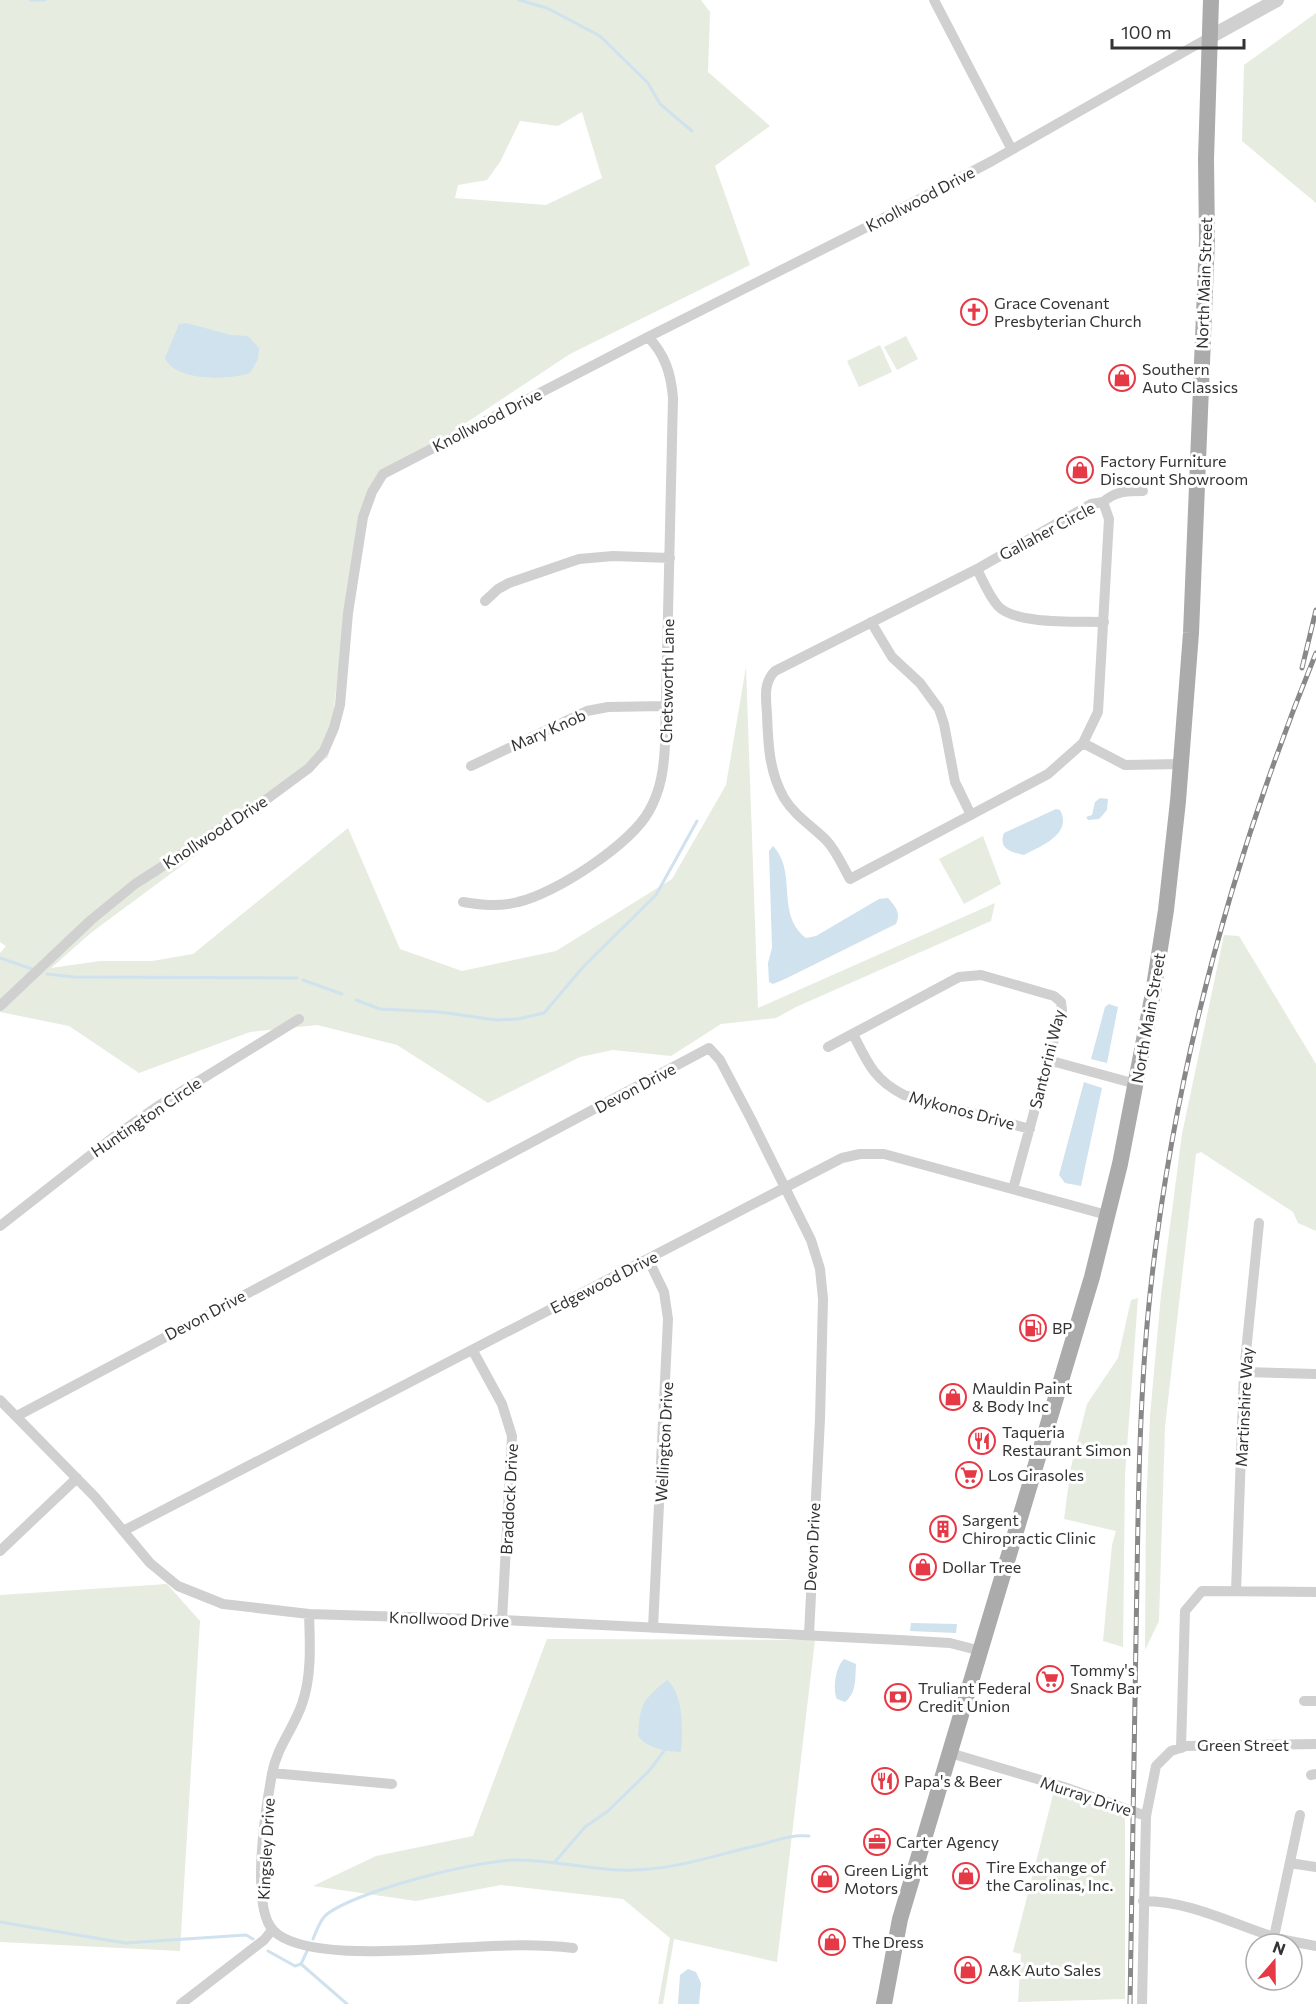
<svg xmlns="http://www.w3.org/2000/svg" width="1316" height="2004" viewBox="0 0 1316 2004" font-family="Commissioner,sans-serif">
<style>
.green{fill:#e6ecdf;fill-rule:evenodd}
.water{fill:#cfe2ee}
.lines{fill:none;stroke-linecap:round;stroke-linejoin:round}
.stream{stroke:#cfe2ee;stroke-width:3}
.minor{stroke:#d0d0d0;stroke-width:10}
.tertiary{stroke:#d0d0d0;stroke-width:14}
.primary{stroke:#ababab;stroke-width:16}
.rail-casing{stroke:#888;stroke-width:5}
.rail{stroke:#fff;stroke-width:3;stroke-dasharray:9;stroke-linecap:butt}
.labels{text-anchor:middle;stroke-width:6;stroke-linejoin:round;paint-order:stroke}
.street-label{font-size:16px;fill:#333;stroke:#fff}
.poi-label{font-size:16px;fill:#333;stroke:#fff;text-anchor:start}
</style>
<rect width="100%" height="100%" fill="#fff"/>
<path class="green" d="M0,0H701L710,12L708,72L770,126L715,166L750,265L570,354L377,482L349,583L328,757L92,932L51,968L100,961H152L193,954L348,828L400,949L462,971L556,951L672,879L726,785L746,667L758,1008L995,903L991,921L796,1007L776,1018L721,1024L671,1056L613,1050L580,1057L488,1103L397,1045L317,1025L250,1032L139,1073L69,1026L0,1012V953L6,946L0,942ZM582,112L602,178L546,205L455,198L458,185L487,180L500,162L520,121L558,126Z
M1316,13V203L1242,141L1244,65Z
M906,336L918,359L897,370L884,347Z
M880,345L892,372L859,387L847,361Z
M983,836L1001,884L964,904L939,859Z
M1224,935L1239,936L1316,1064V1231L1298,1223L1293,1212L1201,1152L1196,1154L1165,1427L1159,1621L1145,1650L1146,1509L1150,1416L1161,1295L1182,1134Z
M1138,1298L1125,1475L1123,1647L1103,1641L1112,1545L1116,1531L1064,1519L1071,1467L1087,1404L1118,1358L1131,1300Z
M167,1584L200,1621L180,1951L0,1942V1595Z
M547,1639L815,1640L777,1962L674,1939L663,2004H658L670,1938L623,1899L501,1885L416,1901L313,1886L376,1856L473,1836Z
M1054,1791L1125,1816V1999L1018,2002L1021,1954L1013,1952Z"/>
<path class="water" d="M186,323L231,335L248,336L259,348L258,359L250,373C230,380 175,382 165,358L179,324Z
M1100,798L1108,799L1107,810L1099,819L1088,820L1086,817L1092,815L1095,802Z
M1056,809L1060,810C1073,834 1041,846 1024,855C1011,852 998,849 1004,833Z
M773,846C798,872 775,914 806,938L816,936L879,899L888,898C896,907 901,913 896,924L785,979L773,984L769,982L768,963L772,948L769,851Z
M1109,1004L1118,1007L1107,1063L1091,1059L1105,1007Z
M1084,1082L1102,1088L1081,1186L1065,1183L1059,1175Z
M911,1623L957,1624L956,1633L910,1631Z
M844,1659L856,1664C855,1678 857,1693 845,1702L837,1699C832,1689 836,1666 844,1659Z
M667,1680C684,1694 683,1732 681,1752C666,1751 648,1749 638,1736C641,1702 641,1702 667,1680Z
M688,1969L696,1972L701,1983L699,2004H678L680,1975Z"/>
<g class="lines">
<path class="stream" d="M30,0H45
M519,0L547,8L600,36L648,83L660,104L692,131
M0,958L32,969
M47,974L74,977L297,978
M303,980L342,994
M356,1000L380,1009L440,1012L496,1020L518,1019L544,1013L584,966L656,895L697,821
M554,1863L585,1827L608,1811L649,1771L664,1751
M0,1922L125,1943L246,1935L253,1939
M313,1939C316,1932 320,1920 326,1915C355,1891 483,1858 522,1860C564,1861 606,1874 649,1869C684,1866 717,1855 751,1847C771,1843 788,1834 809,1836
M268,1951L295,1966L301,1964L347,2004
M301,1964L308,1949"/>
<path class="minor" d="M934,0L1011,148
M1103,502L1109,519L1098,712L1083,743L1048,774L850,879C843,867 836,850 826,840C812,826 795,816 784,798C769,772 768,743 767,714C766,698 763,683 775,671L977,569L1091,504Z
M1103,502C1116,491 1126,491 1143,491
M977,569C983,581 989,596 998,606C1015,625 1079,621 1104,622
M485,601L498,589L509,583L579,559L613,556L670,558
M871,622L892,657L920,683L939,709L944,724L955,782L971,815
M1083,743L1125,765L1181,764
M471,766L587,711L608,707L665,706
M463,902C482,905 499,907 518,902C555,894 631,844 649,811C661,790 664,768 665,744L673,398C671,374 665,354 648,337
M0,1006L91,920L135,884L267,799L309,768L324,751L334,728L340,705L348,613L363,517L372,492L383,474L648,337L861,230L992,161L1210,37
M853,1034C867,1062 874,1080 904,1095L1030,1129
M828,1047L959,977L981,975L1054,996L1061,1002L1062,1010L1013,1189
M1048,1060L1136,1084
M0,1226L115,1136L158,1106L299,1019
M648,1259L664,1292L668,1319L653,1628
M473,1351L502,1404L512,1436L502,1620
M1244,1372L1316,1374
M0,1400L95,1497L150,1563L178,1586L223,1604L309,1614L502,1620L899,1640L950,1643L981,1651
M17,1416L709,1048L720,1060L751,1119L811,1240L820,1269L823,1299L820,1419L809,1634
M123,1531L842,1158L860,1154H884L1107,1215
M0,1551L77,1478
M1236,1591L1244,1372L1259,1223
M309,1614C310,1642 312,1676 302,1704C293,1730 277,1746 272,1774C266,1806 250,1906 273,1930C303,1963 430,1948 473,1947C506,1945 540,1944 573,1948
M1304,1701H1316
M1181,1748L1185,1611L1202,1591L1316,1592
M950,1753L1064,1787L1146,1816
M272,1773L392,1784
M1311,1775L1316,1774
M1290,1863L1316,1867
M1143,1901C1189,1901 1228,1922 1271,1936C1285,1941 1301,1943 1316,1946
M1274,1937L1300,1815
M181,2004L264,1940L272,1930
M1142,2004L1146,1816L1156,1766L1171,1751L1186,1746L1316,1744"/>
<path class="tertiary" d="M1210,37L1277,0"/>
<path class="primary" d="M884,2004L900,1919L1092,1277L1120,1164L1153,993L1166,910L1178,801L1191,633L1207,240L1206,159L1211,0"/>
<defs>
<path id="rail" d="M1302,668L1316,610
M1130,2004C1132,1882 1134,1760 1136,1638C1138,1530 1138,1422 1148,1314C1170,1087 1230,864 1316,653"/>
</defs>
<use href="#rail" class="rail-casing"/>
<use href="#rail" class="rail"/>
</g>
<defs>
<symbol id="church-ring" viewBox="-11 -11 22 22"><circle r="9.5" fill="#fff" stroke="#e63946" stroke-width="1.5"/><path d="M-1.2-6h2.4v3.5h3.3v2.4h-3.3V6h-2.4V-.1h-3.3v-2.4h3.3Z" fill="#e63946"/></symbol>
<symbol id="shop-ring" viewBox="-11 -11 22 22"><circle r="9.5" fill="#fff" stroke="#e63946" stroke-width="1.5"/><path d="M-5-2.5h2.3a2.7 3.5 0 0 1 5.4 0H5L5.5 6h-11ZM-1.5-2.5h3a1.5 2.3 0 0 0-3 0Z" fill="#e63946"/></symbol>
<symbol id="fuel-ring" viewBox="-11 -11 22 22"><circle r="9.5" fill="#fff" stroke="#e63946" stroke-width="1.5"/><path d="M-5.5-6h7V0h2V4h1.3V-2.5L3-4.5l.8-.8L6-3V5H2.5V1h-1V6h-7ZM-4.2-4.7v3.2H.2V-4.7Z" fill="#e63946"/></symbol>
<symbol id="restaurant-ring" viewBox="-11 -11 22 22"><circle r="9.5" fill="#fff" stroke="#e63946" stroke-width="1.5"/><path d="M-5-6h1v4h1v-4h1v4h1v-4h1v5L-1.5 .5V6h-2V.5L-5-1ZM5-6V6H3V1.5H1.5Q1.5-4 5-6Z" fill="#e63946"/></symbol>
<symbol id="supermarket-ring" viewBox="-11 -11 22 22"><circle r="9.5" fill="#fff" stroke="#e63946" stroke-width="1.5"/><path d="M-6-5.5h2.5l.6 2H6L4.5 2H-2.5L-4.4-4H-6ZM-1.5 3.2a1.3 1.3 0 1 0 .1 0ZM3 3.2a1.3 1.3 0 1 0 .1 0Z" fill="#e63946"/></symbol>
<symbol id="building-ring" viewBox="-11 -11 22 22"><circle r="9.5" fill="#fff" stroke="#e63946" stroke-width="1.5"/><path d="M-4-6H4V6H1V3H-1V6H-4ZM-2.5-4.3h1.7v1.8h-1.7ZM.8-4.3h1.7v1.8H.8ZM-2.5-1h1.7V.8h-1.7ZM.8-1h1.7V.8H.8Z" fill="#e63946"/></symbol>
<symbol id="bank-ring" viewBox="-11 -11 22 22"><circle r="9.5" fill="#fff" stroke="#e63946" stroke-width="1.5"/><path d="M-6-4H6V4H-6ZM0-2.3a2.3 2.3 0 1 0 0 4.6a2.3 2.3 0 1 0 0-4.6Z" fill="#e63946"/></symbol>
<symbol id="office-ring" viewBox="-11 -11 22 22"><circle r="9.5" fill="#fff" stroke="#e63946" stroke-width="1.5"/><path d="M-6-3h4V-5.5h4V-3h4V5H-6ZM-1-4.5V-3h2v-1.5ZM-6 0V1H6V0Z" fill="#e63946"/></symbol>
</defs>
<g fill-rule="evenodd">
<use href="#church-ring" x="959" y="297" width="30" height="30"/>
<use href="#shop-ring" x="1107" y="363" width="30" height="30"/>
<use href="#shop-ring" x="1065" y="455" width="30" height="30"/>
<use href="#fuel-ring" x="1018" y="1313" width="30" height="30"/>
<use href="#shop-ring" x="938" y="1382" width="30" height="30"/>
<use href="#restaurant-ring" x="967" y="1426" width="30" height="30"/>
<use href="#supermarket-ring" x="954" y="1460" width="30" height="30"/>
<use href="#building-ring" x="928" y="1514" width="30" height="30"/>
<use href="#shop-ring" x="908" y="1552" width="30" height="30"/>
<use href="#supermarket-ring" x="1035" y="1664" width="30" height="30"/>
<use href="#bank-ring" x="883" y="1682" width="30" height="30"/>
<use href="#restaurant-ring" x="870" y="1766" width="30" height="30"/>
<use href="#office-ring" x="862" y="1827" width="30" height="30"/>
<use href="#shop-ring" x="951" y="1861" width="30" height="30"/>
<use href="#shop-ring" x="810" y="1864" width="30" height="30"/>
<use href="#shop-ring" x="817" y="1927" width="30" height="30"/>
<use href="#shop-ring" x="953" y="1955" width="30" height="30"/>
</g>
<g class="labels">
<g class="street-label">
<text transform="translate(920 199) rotate(-28)" y="6">Knollwood Drive</text>
<text transform="translate(1204 283) rotate(-88)" y="6">North Main Street</text>
<text transform="translate(487 420) rotate(-27)" y="6">Knollwood Drive</text>
<text transform="translate(1047 531) rotate(-28)" y="6">Gallaher Circle</text>
<text transform="translate(667 681) rotate(-89)" y="6">Chetsworth Lane</text>
<text transform="translate(548 730) rotate(-24)" y="6">Mary Knob</text>
<text transform="translate(215 832) rotate(-33)" y="6">Knollwood Drive</text>
<text transform="translate(1148 1018) rotate(-80)" y="6">North Main Street</text>
<text transform="translate(1047 1059) rotate(-76)" y="6">Santorini Way</text>
<text transform="translate(635 1088) rotate(-28)" y="6">Devon Drive</text>
<text transform="translate(962 1110) rotate(15)" y="6">Mykonos Drive</text>
<text transform="translate(146 1117) rotate(-34)" y="6">Huntington Circle</text>
<text transform="translate(604 1282) rotate(-27)" y="6">Edgewood Drive</text>
<text transform="translate(205 1315) rotate(-28)" y="6">Devon Drive</text>
<text transform="translate(1244 1407) rotate(-87)" y="6">Martinshire Way</text>
<text transform="translate(664 1442) rotate(-87)" y="6">Wellington Drive</text>
<text transform="translate(509 1499) rotate(-87)" y="6">Braddock Drive</text>
<text transform="translate(812 1547) rotate(-87)" y="6">Devon Drive</text>
<text transform="translate(449 1619) rotate(2)" y="6">Knollwood Drive</text>
<text x="1243" y="1751">Green Street</text>
<text transform="translate(1086 1796) rotate(18)" y="6">Murray Drive</text>
<text transform="translate(266 1849) rotate(-87)" y="6">Kingsley Drive</text>
</g>
<g class="poi-label">
<text x="994" y="309">Grace Covenant<tspan x="994" dy="18">Presbyterian Church</tspan></text>
<text x="1142" y="375">Southern<tspan x="1142" dy="18">Auto Classics</tspan></text>
<text x="1100" y="467">Factory Furniture<tspan x="1100" dy="18">Discount Showroom</tspan></text>
<text x="1052" y="1334">BP</text>
<text x="972" y="1394">Mauldin Paint<tspan x="972" dy="18">&amp; Body Inc</tspan></text>
<text x="1002" y="1438">Taqueria<tspan x="1002" dy="18">Restaurant Simon</tspan></text>
<text x="988" y="1481">Los Girasoles</text>
<text x="962" y="1526">Sargent<tspan x="962" dy="18">Chiropractic Clinic</tspan></text>
<text x="942" y="1573">Dollar Tree</text>
<text x="1070" y="1676">Tommy's<tspan x="1070" dy="18">Snack Bar</tspan></text>
<text x="918" y="1694">Truliant Federal<tspan x="918" dy="18">Credit Union</tspan></text>
<text x="904" y="1787">Papa's &amp; Beer</text>
<text x="896" y="1848">Carter Agency</text>
<text x="986" y="1873">Tire Exchange of<tspan x="986" dy="18">the Carolinas, Inc.</tspan></text>
<text x="844" y="1876">Green Light<tspan x="844" dy="18">Motors</tspan></text>
<text x="852" y="1948">The Dress</text>
<text x="988" y="1976">A&amp;K Auto Sales</text>
</g>
</g>
<g transform="translate(1274 1962) rotate(20)"><circle r="28" fill="#ffffff" stroke="#adadad" stroke-width="1.5"/>
<path d="M0-4.5L10 22L0 15L-10 22Z" fill="#e63946"/>
<text y="-9" font-size="16" font-weight="bold" text-anchor="middle" fill="#333333">N</text>
</g>
<path d="M1112 39v9h132v-9" fill="none" stroke="#333333" stroke-width="3"/>
<text x="1121" y="39" font-size="18" fill="#333333" stroke="#ffffff" stroke-width="4.5" paint-order="stroke">100 m</text>
</svg>
